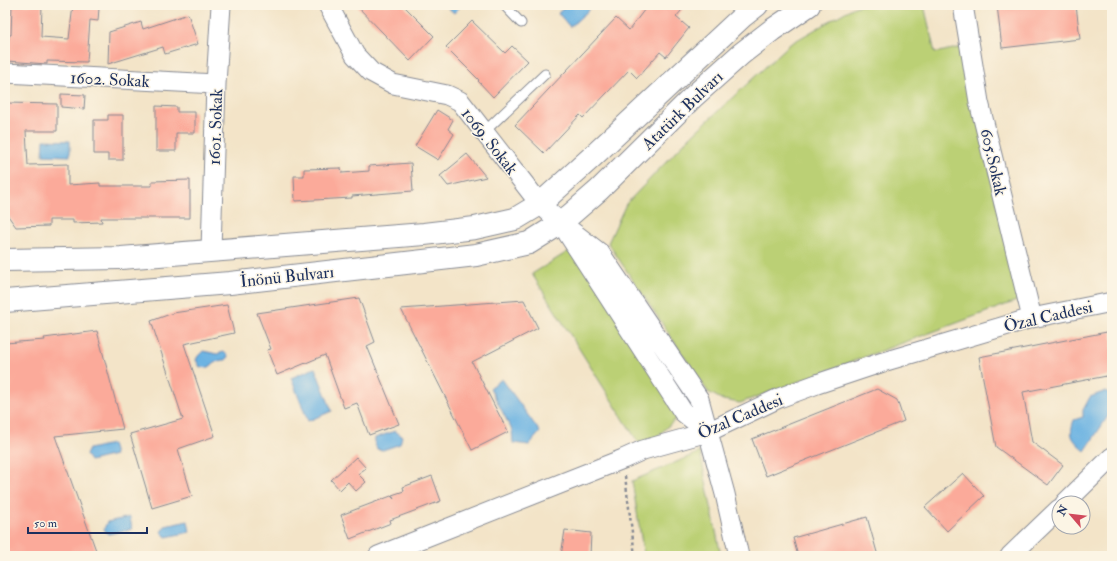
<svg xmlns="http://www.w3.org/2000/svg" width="1117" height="561" viewBox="0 0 1117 561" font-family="'IM FELL Double Pica',serif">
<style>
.green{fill:#bbd074;stroke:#6b8069}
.water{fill:#6ab2e2;stroke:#4270a0}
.building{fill:#fbaa9a}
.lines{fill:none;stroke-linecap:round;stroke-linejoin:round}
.lane-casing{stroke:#878a93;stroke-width:11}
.street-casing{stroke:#878a93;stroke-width:21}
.secondary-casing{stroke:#878a93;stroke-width:24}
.path{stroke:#878a93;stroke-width:2.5;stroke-dasharray:3 3;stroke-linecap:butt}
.lane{stroke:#fff;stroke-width:9}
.street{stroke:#fff;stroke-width:19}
.secondary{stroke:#fff;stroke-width:22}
.labels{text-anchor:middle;stroke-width:3;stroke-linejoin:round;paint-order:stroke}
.street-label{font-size:17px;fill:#1b2f5e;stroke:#fcf5e5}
</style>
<rect width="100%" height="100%" fill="#fcf5e5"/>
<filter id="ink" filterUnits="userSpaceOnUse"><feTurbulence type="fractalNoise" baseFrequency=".025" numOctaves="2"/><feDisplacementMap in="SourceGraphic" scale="8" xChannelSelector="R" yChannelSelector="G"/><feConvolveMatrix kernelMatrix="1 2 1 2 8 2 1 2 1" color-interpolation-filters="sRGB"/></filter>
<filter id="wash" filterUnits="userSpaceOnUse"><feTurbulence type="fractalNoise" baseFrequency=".012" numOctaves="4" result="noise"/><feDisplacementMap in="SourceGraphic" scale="16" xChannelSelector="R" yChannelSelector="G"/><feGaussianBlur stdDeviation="0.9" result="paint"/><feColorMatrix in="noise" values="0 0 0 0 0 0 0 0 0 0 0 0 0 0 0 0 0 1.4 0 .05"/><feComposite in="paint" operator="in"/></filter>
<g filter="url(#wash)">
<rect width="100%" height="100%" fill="#f3e4c8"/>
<path class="green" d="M862,5H924L935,53L962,47L1019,300L740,403L723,400L708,392L608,243L626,204L689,138L790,44L854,7Z
M577,246L683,412L643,450L532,274Z
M700,452L721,556H644L632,481Z"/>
<path class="water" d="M445,5H462L454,13Z
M567,5H587L590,9L570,27L558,13Z
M44,140L70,141V156L43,155Z
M203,351L217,354L224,352L228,356L226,360C223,360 221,360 219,361C210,363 212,370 200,367L196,360L198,356Z
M315,368L332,411L308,421L291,378Z
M502,379L540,432L529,445L513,443L512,430L490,388Z
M1106,391L1112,395V410L1085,451C1073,440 1068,437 1074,420L1083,417V410L1090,397Z
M395,431L402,436L400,444L383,450L377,449L375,444V438Z
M112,444L115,455L90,461L86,455L89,449Z
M130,517L132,529L108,534L104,529L107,522Z
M188,521L190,532L166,537L161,532L165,526Z"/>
<g id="blocks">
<path class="building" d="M12,5H42L41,37L69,39L73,5L99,8L98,21L90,20L87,62L47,61V64L7,61L9,35H11Z
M356,5H403L434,36L410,61Z
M648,5H686L676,17L689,28L666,57L660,52L637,78L629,70L583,118L580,115L544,153L515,125L616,18L629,30Z
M997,5H1076L1080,39L1002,48Z
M188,14L198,44L165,54L163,47L108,64L109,32L141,22L143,29Z
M472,21L505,53L512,46L528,61L493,97L478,81L479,80L446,47Z
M61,94L85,95L84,109L61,107Z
M6,103L57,104V131H26L28,165L68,164V185L100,183V186H152V181L190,180V218H101L102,222L73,223V220H49V226L16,227L6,213L5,162Z
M156,106L177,107V112H195V133H176V151H156Z
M437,110L453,120L448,129L454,134L438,160L415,146Z
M108,115H123V160H108V154H94V120H108Z
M467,154L486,177L448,186L440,176Z
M411,163L413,191L352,196V198L295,201L294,176H304V169L341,168L342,173L369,171V166Z
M359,298L375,342L367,346L399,424L369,435L357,403L344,408L325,355L277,375L267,350L271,349L257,313Z
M524,300L538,328L472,362L508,432L472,450L401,309Z
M227,305L234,333L184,344L215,436L178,449L192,496L152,508L130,434L183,419L151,321L173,313Z
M97,331L123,429L55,436L98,556H5V343L45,340L44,338Z
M1112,331V375L1023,392L1032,442L1063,465L1048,485L996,447L979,357Z
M877,389L897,400L904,421L766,476L752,439Z
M356,457L366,468L358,474L366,482L356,491L348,482L340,490L331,480Z
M963,473L984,496L947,531L925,507Z
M432,476L441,501L390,520L391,523L350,539L341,515L391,496L394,499L392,495L404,491L403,487Z
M867,517L878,556H798L793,538Z
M565,530L591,533L590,556H561Z"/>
</g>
</g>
<g filter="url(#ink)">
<use href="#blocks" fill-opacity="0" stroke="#878a93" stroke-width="1"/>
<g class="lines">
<defs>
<path id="lane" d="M504,5L521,23
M483,133L545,74"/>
<path id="street" d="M328,5L355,55L371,72L393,84L447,95L460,101L540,204L561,223L600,253L699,399L725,494L739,556
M963,5L979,102L1032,318
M5,73L216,84
M568,234L683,412L708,432
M211,250L216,84L221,5
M1065,503L1112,457
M378,556L623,459L643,450L708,432L779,398L817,384L883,362L1032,318L1112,302
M1010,556L1059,509"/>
<path id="secondary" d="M5,260L121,258L424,234L475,228L515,219L540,204L592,157L743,16L757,5
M5,301L230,283L476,255L529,243L561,223L599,190L694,96L741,54L772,30L809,5"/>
</defs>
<use href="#lane" class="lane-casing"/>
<use href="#street" class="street-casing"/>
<use href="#secondary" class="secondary-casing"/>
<path class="path" d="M625,476L635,556"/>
<use href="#lane" class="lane"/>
<use href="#street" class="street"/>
<use href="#secondary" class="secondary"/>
</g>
</g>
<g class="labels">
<g class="street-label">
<text transform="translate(110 79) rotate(3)" y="6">1602. Sokak</text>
<text transform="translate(682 110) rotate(-44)" y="6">Atatürk Bulvarı</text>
<text transform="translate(215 127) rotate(-88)" y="6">1601. Sokak</text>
<text transform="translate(490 141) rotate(52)" y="6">1069. Sokak</text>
<text transform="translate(994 162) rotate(77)" y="6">605.Sokak</text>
<text transform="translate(287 276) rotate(-6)" y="6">İnönü Bulvarı</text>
<text transform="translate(1048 316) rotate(-13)" y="6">Özal Caddesi</text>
<text transform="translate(740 416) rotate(-23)" y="6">Özal Caddesi</text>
</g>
</g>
<rect width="1117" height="561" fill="none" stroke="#fcf5e5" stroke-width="20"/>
<g transform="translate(1071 515) rotate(298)"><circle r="19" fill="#fcf5e5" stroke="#a2a6af"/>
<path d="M0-3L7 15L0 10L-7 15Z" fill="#d1495b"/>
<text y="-6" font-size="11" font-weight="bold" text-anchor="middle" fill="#1b2f5e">N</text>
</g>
<path d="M28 527v6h119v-6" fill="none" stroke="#1b2f5e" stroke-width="2"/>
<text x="34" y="527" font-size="12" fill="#1b2f5e" stroke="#fcf5e5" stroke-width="3" paint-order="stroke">50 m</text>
</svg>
